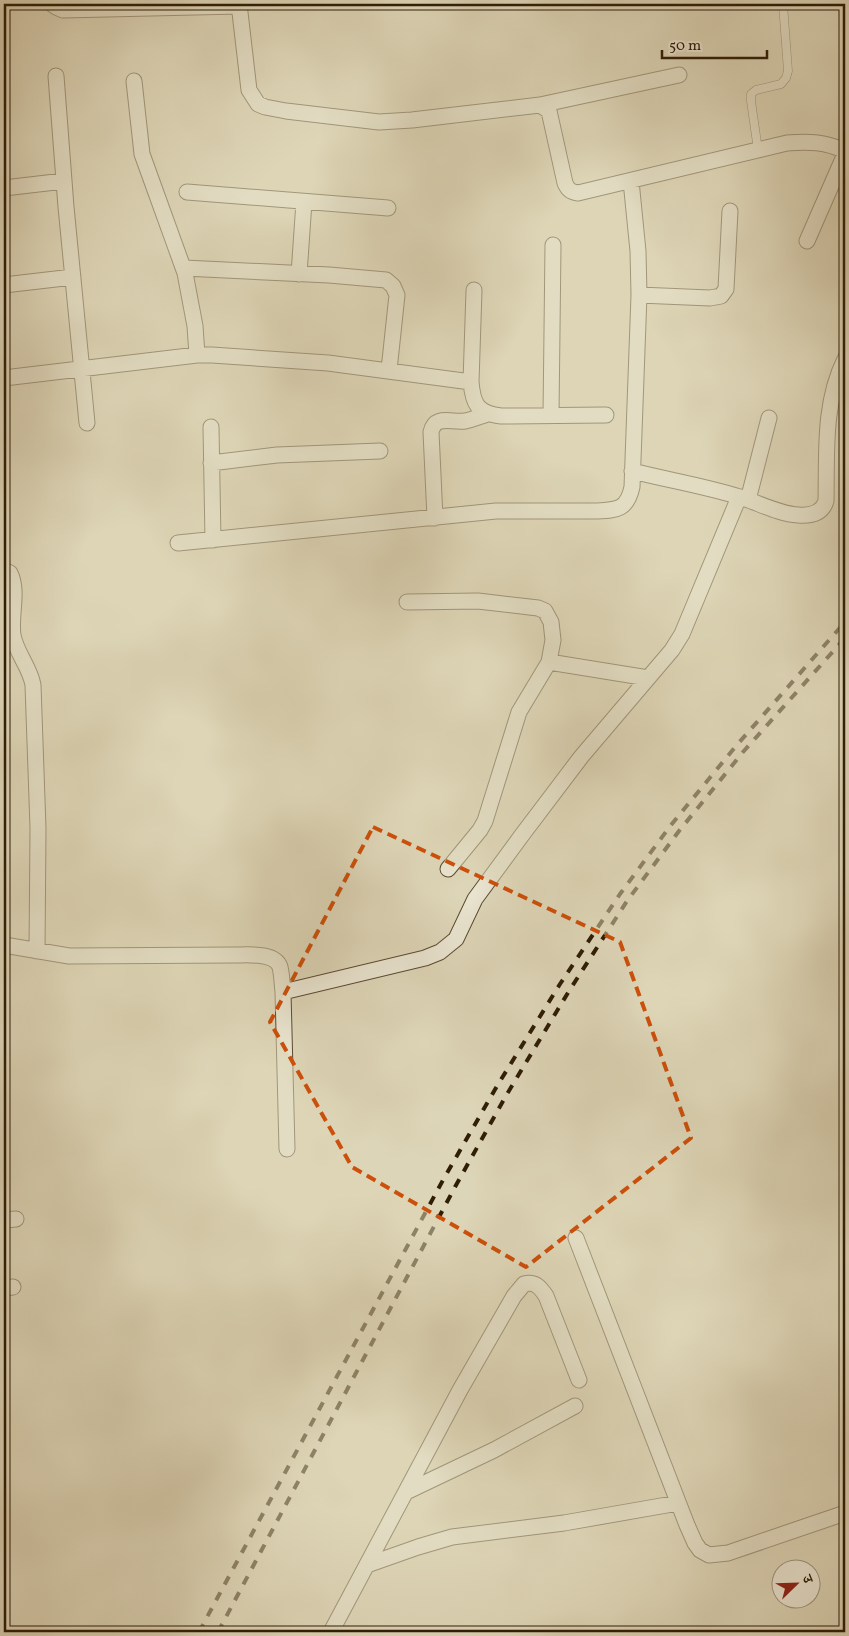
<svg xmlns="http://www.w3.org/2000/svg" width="849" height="1636" viewBox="0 0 849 1636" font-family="Vollkorn,'Noto Serif Devanagari',serif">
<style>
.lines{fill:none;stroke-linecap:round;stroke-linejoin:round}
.service-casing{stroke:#5a4b32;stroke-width:9}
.minor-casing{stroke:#5a4b32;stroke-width:17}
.service{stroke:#e9e4d0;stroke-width:8}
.minor{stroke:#e9e4d0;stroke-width:15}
.rail{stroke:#2f1d06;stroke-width:4;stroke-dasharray:9 9;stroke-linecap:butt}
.marked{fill:none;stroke:#cc500b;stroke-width:4;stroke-dasharray:10 6;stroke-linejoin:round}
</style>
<rect width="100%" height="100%" fill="#ddd5b7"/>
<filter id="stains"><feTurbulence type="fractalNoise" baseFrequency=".004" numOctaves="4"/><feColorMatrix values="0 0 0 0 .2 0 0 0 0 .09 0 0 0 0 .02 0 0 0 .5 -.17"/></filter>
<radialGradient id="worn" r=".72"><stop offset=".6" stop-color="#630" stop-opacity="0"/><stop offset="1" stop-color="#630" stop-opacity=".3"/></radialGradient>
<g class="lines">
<defs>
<path id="service" d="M758,150L751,101V94L756,90L781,84L786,78L788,71L783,4"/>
<path id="minor" d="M52,4L56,7L63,10L239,6
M239,4L249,90L258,104L265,107L286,111L379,122L412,120L540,105L549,111L565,183C568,190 571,192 578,193L787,143C809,141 826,142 845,151
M56,76L66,207L87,423
M134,81L142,154L185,273L195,326L197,355
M540,105L679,75
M4,188L64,181
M187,192L388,208
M807,241L845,154
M184,268L329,275L386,280L393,286L397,295L389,370
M299,274L304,202
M4,285L73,277
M474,290L471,382C473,404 477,413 501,416L606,415
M639,295L710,298L721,296L726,289L730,211
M4,378L197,355H212L328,363L471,382
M551,416L553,245
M211,427L213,540
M211,463L277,455L380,451
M632,471C668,480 705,486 740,497C759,503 779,514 798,515C810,516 822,514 826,501C827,453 823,403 845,359
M748,500L769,418
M435,518L431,432C435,414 452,423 465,421C472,420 480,416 488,414
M178,543L496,511H596C617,510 627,510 632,487L639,295L638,251L631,181
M4,570L10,573C19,591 10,616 13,635C16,653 30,667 33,685L38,828L37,951
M407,602L478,601L538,608L545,611L551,622L553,640L549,662L519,712L485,821L480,830L448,869
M549,662L648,678
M4,945L69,956L235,955C247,955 275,952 280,967C282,975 282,984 283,992L287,1149
M283,992L425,958L440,952L456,939L475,899L522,835L581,757L672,650L682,634L739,497
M4,1220L16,1219
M576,1238L687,1525L695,1543L700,1550L709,1555L728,1553L845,1513
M4,1288L13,1287
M406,1492L494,1450L575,1406
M367,1565L418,1547L452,1537L564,1523L678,1503
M331,1632L460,1390L514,1296L524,1284C535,1281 540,1287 546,1296L579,1380"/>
</defs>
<use href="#service" class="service-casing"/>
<use href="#minor" class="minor-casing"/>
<use href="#service" class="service"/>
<use href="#minor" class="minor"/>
<path class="rail" d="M199,1632L443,1180L497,1086L560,984L620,894L671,825L736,746L845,622
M218,1632L455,1187L507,1094L569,991L627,901L679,831L743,752L845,638"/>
</g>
<path d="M0 0H849V1636H0ZM373,827L620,942L691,1138L526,1267L352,1167L270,1022Z" fill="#ddd5b7" fill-opacity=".55" fill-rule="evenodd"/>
<path class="marked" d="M373,827L620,942L691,1138L526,1267L352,1167L270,1022Z"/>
<rect width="849" height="1636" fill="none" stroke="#ddd5b7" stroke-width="20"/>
<rect x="5" y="5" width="839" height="1626" fill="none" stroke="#2f1d06" stroke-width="2.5"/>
<rect x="10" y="10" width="829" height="1616" fill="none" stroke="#2f1d06"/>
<g transform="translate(796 1584) rotate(67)"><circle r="24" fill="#e9e4d0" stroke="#9f947f"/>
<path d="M0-4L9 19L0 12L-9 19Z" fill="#8f2418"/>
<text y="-8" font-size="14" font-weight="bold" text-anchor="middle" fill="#2f1d06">उ</text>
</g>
<path d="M662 50v8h105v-8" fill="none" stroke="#2f1d06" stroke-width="2.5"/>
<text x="669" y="50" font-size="15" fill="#2f1d06" stroke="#e9e4d0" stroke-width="4" paint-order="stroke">50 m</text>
<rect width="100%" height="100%" filter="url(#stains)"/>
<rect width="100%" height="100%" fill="url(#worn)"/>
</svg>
